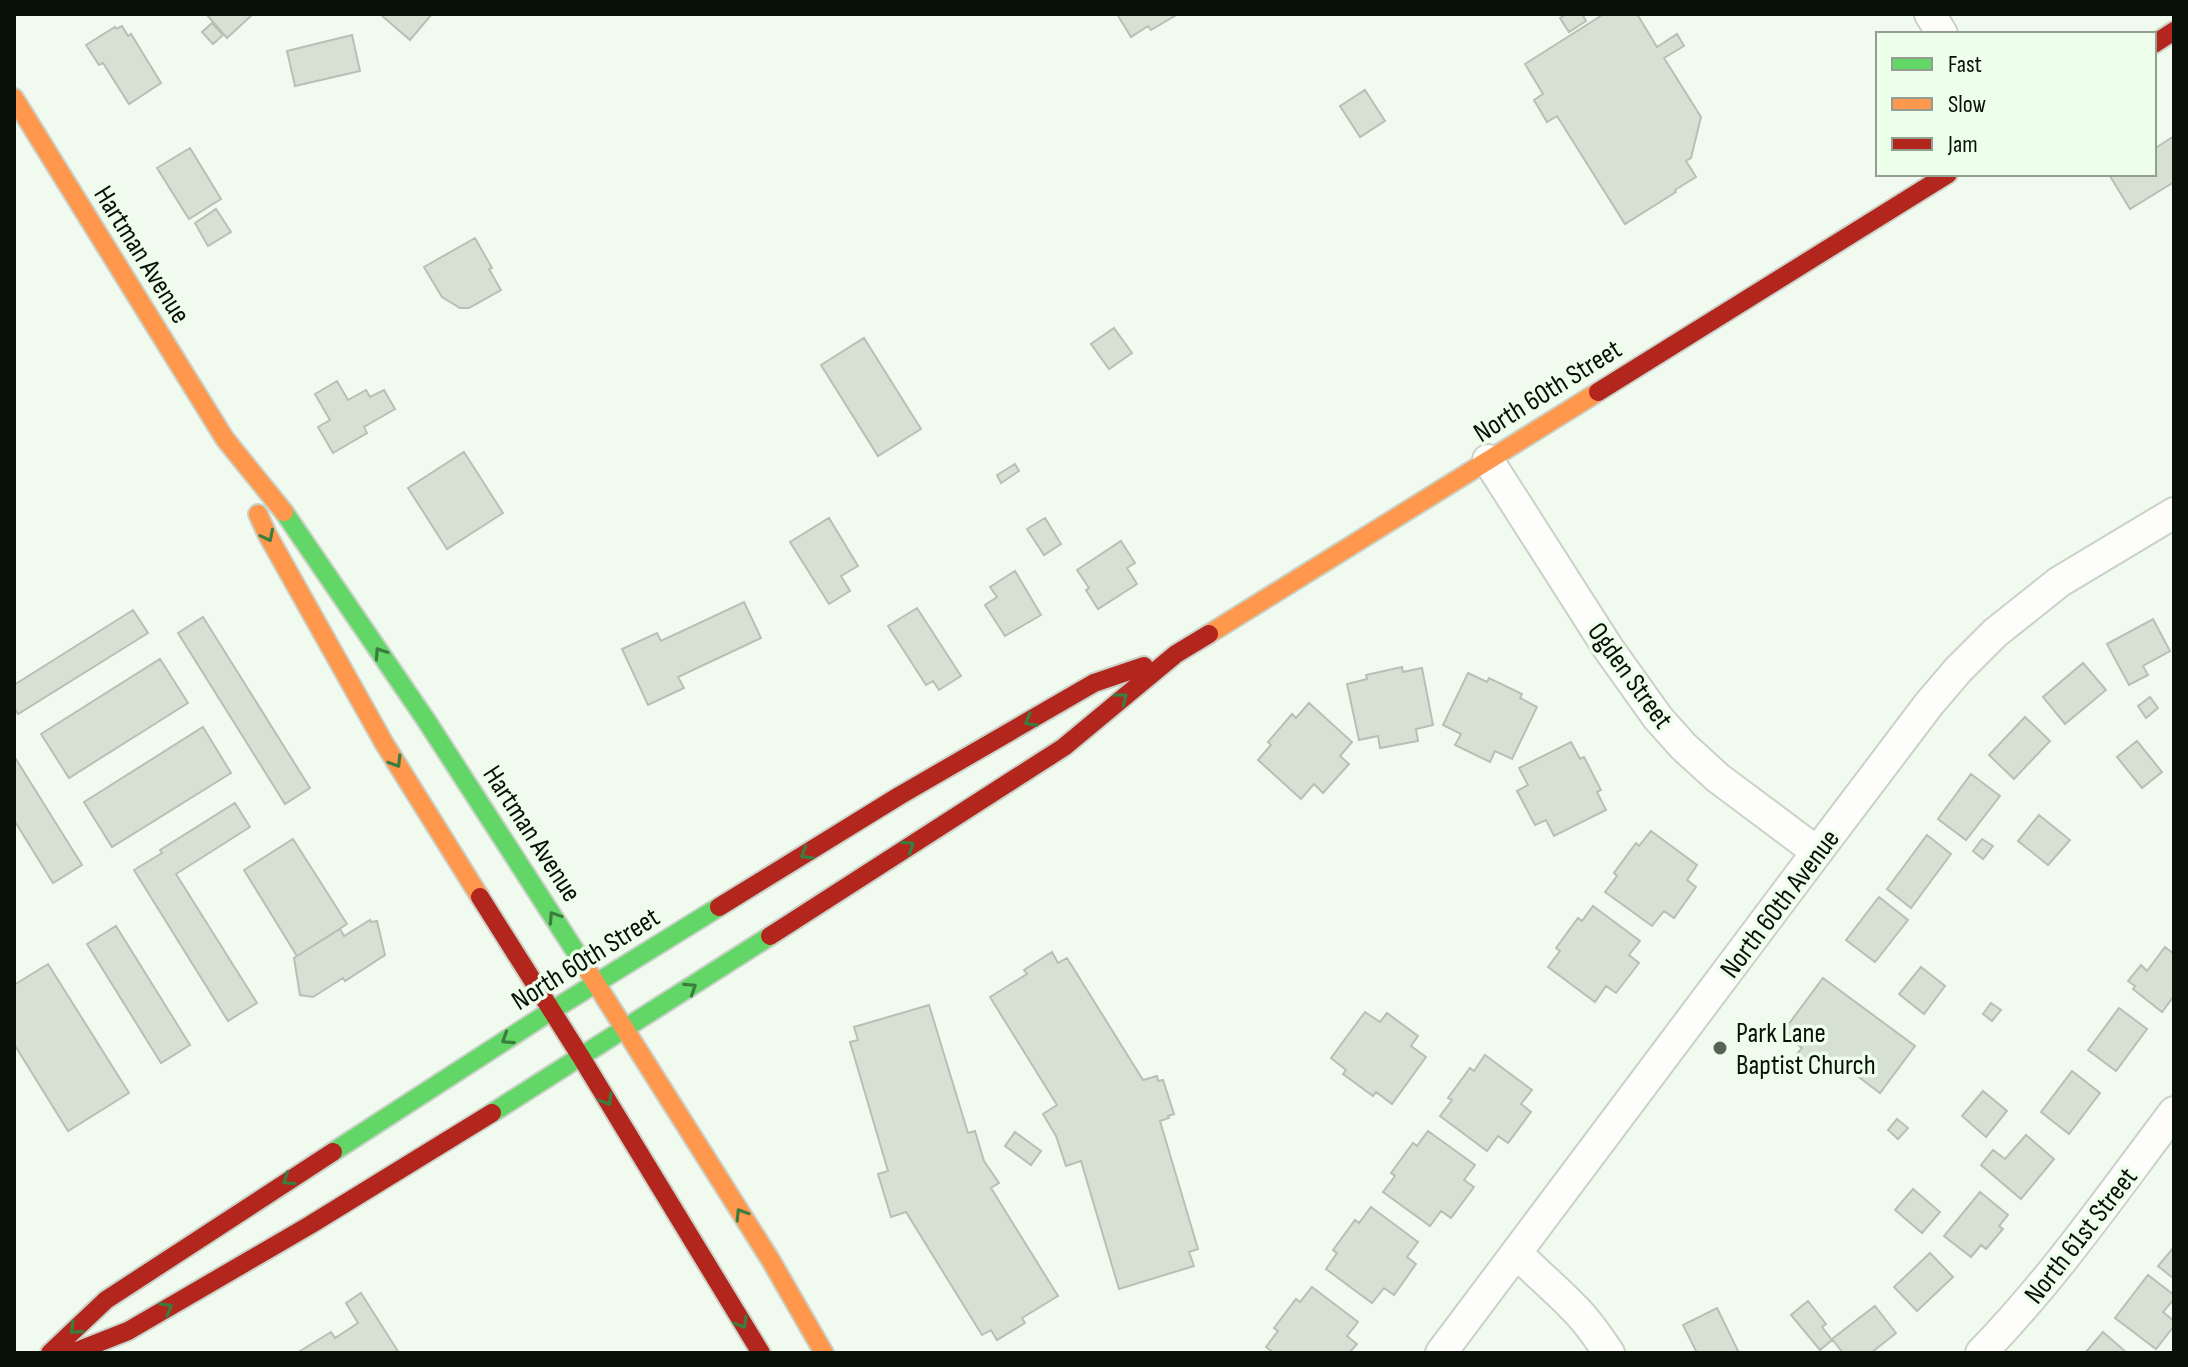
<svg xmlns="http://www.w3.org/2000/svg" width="2188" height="1367" viewBox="0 0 2188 1367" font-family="'Sofia Sans Condensed',sans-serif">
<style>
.building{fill:#d6e1d4;stroke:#b7c0b5;stroke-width:2}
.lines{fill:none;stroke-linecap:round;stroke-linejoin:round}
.street-casing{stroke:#cad2c8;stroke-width:34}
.fast-casing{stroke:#cad2c8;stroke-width:22}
.slow-casing{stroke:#cad2c8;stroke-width:22}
.jam-casing{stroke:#cad2c8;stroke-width:22}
.street{stroke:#fdfefc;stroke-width:30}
.fast{stroke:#63d668;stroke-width:18}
.slow{stroke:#ff974d;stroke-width:18}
.jam{stroke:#b3261e;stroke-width:18}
.oneway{stroke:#3a7d3d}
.poi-dot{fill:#5a6258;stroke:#edfeea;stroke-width:3}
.labels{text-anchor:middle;stroke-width:7;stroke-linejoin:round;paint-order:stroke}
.street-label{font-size:28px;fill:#091008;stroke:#edfeea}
.poi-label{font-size:28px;fill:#091008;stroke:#edfeea;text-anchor:start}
</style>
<rect width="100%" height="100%" fill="#f0faee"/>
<path class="building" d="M206,14H251L252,15L227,38Z
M380,14H432L410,40Z
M1117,14H1178L1151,30L1148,26L1131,37Z
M1567,14H1582L1586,21L1569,32L1560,18Z
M1604,14H1637L1657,47L1677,34L1684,46L1664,58L1701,117L1691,158L1686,161L1696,177L1675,190L1676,192L1625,224L1557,116L1547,122L1534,100L1543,94L1525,64Z
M212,23L223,35L213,44L202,32Z
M122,26L128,36L131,34L161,83L129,104L103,63L99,65L86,45L115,27L116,29Z
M352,35L360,71L295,86L287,51Z
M1365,90L1385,121L1360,137L1340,106Z
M2174,136V182L2130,209L2110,176L2113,174H2154V149Z
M190,148L221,199L189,219L157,168Z
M216,209L231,232L208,246L195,223Z
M475,238L492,268L489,269L501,290L469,308H460L442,297L424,267Z
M1114,328L1132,353L1109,369L1091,344Z
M864,338L921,429L878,456L821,365Z
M337,381L348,400L366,390L370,397L384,390L395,409L364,427L367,433L333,453L318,427L330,420L315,394Z
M464,452L503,513L447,549L408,488Z
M1015,464L1019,471L1001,483L997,475Z
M829,518L858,566L841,576L850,591L829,604L790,542Z
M1045,518L1061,544L1044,555L1027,529Z
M1121,541L1135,563L1127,568L1137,584L1098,609L1086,590L1089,588L1077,570Z
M1015,571L1041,615L1005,636L985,605L997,597L990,587Z
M744,602L761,638L678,677L684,688L648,705L622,649L657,633L661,641Z
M917,608L961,676L939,690L933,681L926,685L888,626Z
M133,610L148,633L18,714L14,707V685Z
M203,617L310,788L285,804L178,633Z
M2153,619L2170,651L2143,666L2148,675L2129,685L2107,644Z
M160,659L188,703L69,778L41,734Z
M2083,663L2106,690L2065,724L2043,697Z
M1402,667L1403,672L1422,668L1433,725L1416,729L1418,741L1380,748L1378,736L1359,740L1347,684L1367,679L1366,675Z
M1468,673L1487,682L1489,678L1522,694L1520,698L1537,707L1512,759L1495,751L1490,762L1455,745L1461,734L1443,725Z
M2150,697L2158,708L2146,718L2138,706Z
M1309,703L1352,742L1340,756L1349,764L1323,793L1314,784L1301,799L1258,760L1271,745L1268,742L1292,714L1296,718Z
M2025,717L2050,741L2014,779L1989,755Z
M203,727L231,773L112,847L84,802Z
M2137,741L2162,772L2142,788L2117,757Z
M1571,742L1580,759L1584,757L1601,790L1597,792L1606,810L1554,836L1546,820L1535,825L1517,791L1528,785L1519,768Z
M14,756L82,865L53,883L14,820Z
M1971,774L2000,796L1966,840L1938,819Z
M235,803L250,827L176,874L257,1003L228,1021L134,870L162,853L160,850Z
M2039,815L2070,840L2048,865L2018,841Z
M1651,831L1697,865L1687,880L1696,887L1674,918L1664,911L1652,926L1605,892L1617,876L1614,873L1636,843L1639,846Z
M1927,835L1951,854L1911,908L1887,889Z
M293,839L347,924L297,956L244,870Z
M1982,839L1993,846L1983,859L1973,851Z
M1879,897L1908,920L1875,962L1846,940Z
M1593,906L1640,941L1629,955L1639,963L1616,993L1606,986L1595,1002L1548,967L1560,951L1556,948L1578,918L1582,921Z
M370,920L371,922L377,921L385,955L345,981L343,978L313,997L300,995L294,958L340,929L344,936Z
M116,926L190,1045L161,1063L87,944Z
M2165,947L2174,954V996L2162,1012L2133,989L2135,986L2128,981L2141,965L2147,971Z
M1052,952L1058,963L1067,958L1143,1080L1157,1076L1158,1081L1163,1080L1174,1114L1168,1116L1169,1118L1160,1121L1198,1249L1189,1252L1194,1266L1119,1289L1081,1161L1066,1166L1056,1136L1043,1114L1057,1105L990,997L1027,974L1024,970Z
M48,964L129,1093L68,1131L14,1044V985Z
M1921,967L1945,986L1924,1014L1899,994Z
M1823,978L1915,1046L1880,1093L1844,1066L1837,1074L1811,1055L1805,1063L1795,1056L1802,1048L1782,1033Z
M1991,1003L2001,1010L1992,1021L1983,1014Z
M929,1005L968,1133L975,1131L984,1161L999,1183L991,1188L1058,1296L1022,1318L1025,1323L997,1340L991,1330L982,1335L906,1212L891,1217L878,1174L888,1171L850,1042L858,1040L854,1027Z
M2119,1008L2147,1029L2116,1071L2088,1050Z
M1365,1012L1380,1022L1387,1013L1418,1036L1411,1046L1426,1057L1392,1104L1376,1092L1373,1096L1343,1074L1346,1070L1331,1058Z
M1485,1055L1532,1090L1521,1104L1531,1112L1508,1143L1498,1136L1487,1151L1440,1116L1452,1100L1448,1098L1470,1068L1474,1071Z
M2072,1071L2100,1093L2069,1134L2041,1112Z
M1983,1091L2007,1111L1986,1137L1962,1116Z
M1897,1119L1908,1128L1898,1139L1888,1130Z
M1428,1131L1475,1165L1464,1180L1474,1187L1451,1218L1441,1211L1430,1226L1383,1192L1395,1176L1391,1173L1413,1143L1417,1146Z
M1015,1132L1041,1151L1031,1165L1005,1146Z
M2026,1135L2054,1159L2021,1199L1981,1165L1993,1150L2005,1159Z
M1913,1189L1940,1212L1922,1233L1895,1210Z
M1980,1192L2008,1215L1999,1226L2003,1229L1986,1249L1981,1245L1971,1257L1944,1236Z
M1371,1207L1418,1242L1407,1257L1416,1264L1394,1295L1384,1288L1372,1303L1326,1269L1337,1253L1333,1250L1355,1220L1359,1223Z
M2174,1247V1279L2158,1266Z
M1930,1253L1953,1277L1917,1311L1894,1287Z
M2148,1275L2174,1295V1299L2163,1312L2174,1321V1326L2156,1349L2115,1318Z
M1312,1287L1358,1322L1347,1336L1357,1344L1349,1353H1274L1266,1347L1278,1331L1274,1328L1296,1299L1300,1302Z
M361,1293L399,1353H297L331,1332L335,1338L358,1323L346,1303Z
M1808,1301L1826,1324L1822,1327L1832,1340L1820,1350L1791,1315Z
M1875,1306L1896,1333L1871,1353H1843L1832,1339Z
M1717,1308L1739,1353H1697L1683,1325Z
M2103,1332L2127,1353H2085Z"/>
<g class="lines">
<defs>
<path id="street" d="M1930,14L1942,34
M1488,460L1608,648L1658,718L1683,746L1718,778L1817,852
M1517,1253C1535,1272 1555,1288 1573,1307C1587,1320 1598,1337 1609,1353
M1441,1353L1817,852L1929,704L1958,670L1995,633L2059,582L2174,513
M1981,1353C2053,1279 2112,1194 2174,1112"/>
<path id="fast" d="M284,512L426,720L583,963
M492,1113L770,936
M333,1152L551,1011L719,907"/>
<path id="slow" d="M14,98L225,439L284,512
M258,514L267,534L384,743L480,897
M1209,634L1598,392
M583,963L770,1259L824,1353"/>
<path id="jam" d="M2154,44L2174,31
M1598,392L1948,174
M480,897L581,1057L761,1353
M719,907L899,796L1094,683L1144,666
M770,936L1064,747L1176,654L1209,634
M50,1353L106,1300L333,1152
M72,1353L128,1331L310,1225L492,1113"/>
</defs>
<use href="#street" class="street-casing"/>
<use href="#fast" class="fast-casing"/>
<use href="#slow" class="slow-casing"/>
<use href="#jam" class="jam-casing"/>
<use href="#street" class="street"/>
<use href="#fast" class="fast"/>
<use href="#slow" class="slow"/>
<use href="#jam" class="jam"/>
</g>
<defs><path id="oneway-chevron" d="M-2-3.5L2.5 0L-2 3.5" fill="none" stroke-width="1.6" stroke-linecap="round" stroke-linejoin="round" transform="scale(2)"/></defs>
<g class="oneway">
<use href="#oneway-chevron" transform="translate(268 536) rotate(63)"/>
<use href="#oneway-chevron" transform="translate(380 653) rotate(-124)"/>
<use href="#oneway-chevron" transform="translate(1122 698) rotate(-39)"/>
<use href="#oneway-chevron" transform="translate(1030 721) rotate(150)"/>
<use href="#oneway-chevron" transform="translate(396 762) rotate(58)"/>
<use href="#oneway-chevron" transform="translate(909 846) rotate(-33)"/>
<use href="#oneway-chevron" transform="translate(806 854) rotate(148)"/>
<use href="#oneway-chevron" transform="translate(554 917) rotate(-123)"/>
<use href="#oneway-chevron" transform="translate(691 988) rotate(-33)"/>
<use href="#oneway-chevron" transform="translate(507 1039) rotate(147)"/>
<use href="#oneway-chevron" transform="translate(607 1100) rotate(59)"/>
<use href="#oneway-chevron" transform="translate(288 1180) rotate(147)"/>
<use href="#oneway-chevron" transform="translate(741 1214) rotate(-122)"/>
<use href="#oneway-chevron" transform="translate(167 1308) rotate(-30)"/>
<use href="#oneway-chevron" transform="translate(742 1323) rotate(59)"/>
<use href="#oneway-chevron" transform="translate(75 1329) rotate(137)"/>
</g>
<circle class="poi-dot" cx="1720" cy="1048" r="8"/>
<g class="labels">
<g class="street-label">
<text transform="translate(143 254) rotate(58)" y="10">Hartman Avenue</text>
<text transform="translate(1547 390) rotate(-32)" y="10">North 60th Street</text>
<text transform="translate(1631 675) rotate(54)" y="10">Ogden Street</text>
<text transform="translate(533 833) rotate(57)" y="10">Hartman Avenue</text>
<text transform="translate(1779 903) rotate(-53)" y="10">North 60th Avenue</text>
<text transform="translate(585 958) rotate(-32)" y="10">North 60th Street</text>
<text transform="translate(2080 1235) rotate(-52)" y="10">North 61st Street</text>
</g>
<g class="poi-label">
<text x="1736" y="1042">Park Lane<tspan x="1736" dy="32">Baptist Church</tspan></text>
</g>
</g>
<rect width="2188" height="1367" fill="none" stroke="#091008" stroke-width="32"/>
<rect x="1876" y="32" width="280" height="144" fill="#edfeea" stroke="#929f90" stroke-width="2"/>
<rect x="1892" y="58" width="40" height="12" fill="#63d668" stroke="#929f90" stroke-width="2"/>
<text x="1948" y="72" font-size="24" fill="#091008">Fast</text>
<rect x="1892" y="98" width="40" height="12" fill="#ff974d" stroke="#929f90" stroke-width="2"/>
<text x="1948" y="112" font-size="24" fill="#091008">Slow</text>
<rect x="1892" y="138" width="40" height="12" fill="#b3261e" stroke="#929f90" stroke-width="2"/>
<text x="1948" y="152" font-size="24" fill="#091008">Jam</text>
</svg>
